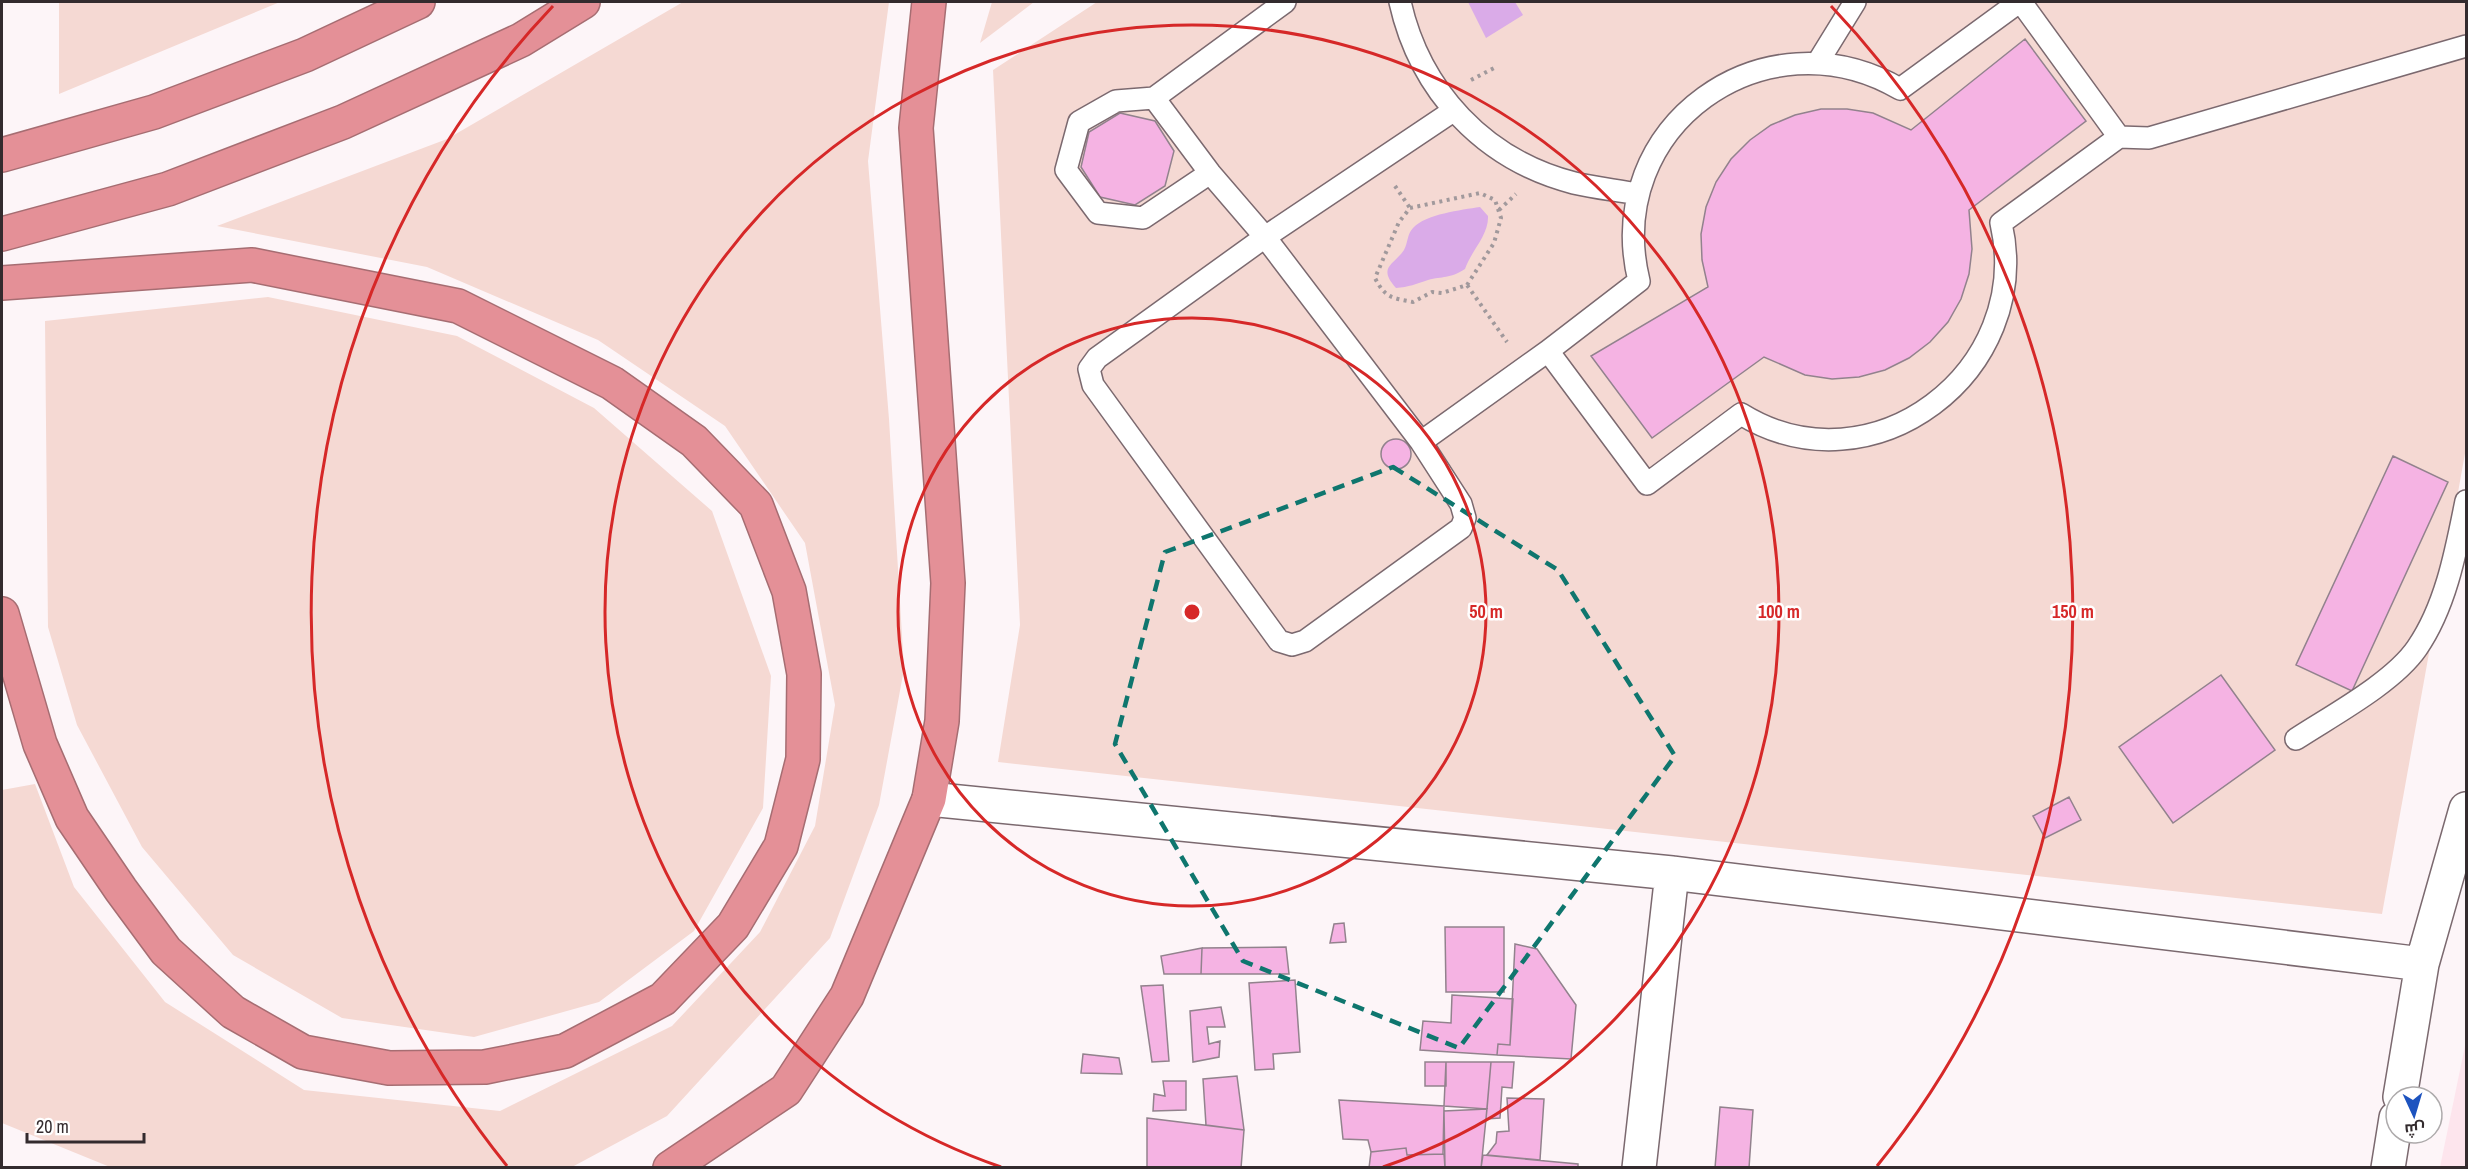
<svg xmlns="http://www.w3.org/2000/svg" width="2468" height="1169" viewBox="0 0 2468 1169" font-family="'Archivo Narrow',Cairo,sans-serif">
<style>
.built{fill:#fde5ed}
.green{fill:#f5d9d3}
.water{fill:#daabe8}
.building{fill:#f5b3e3;stroke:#92828d;stroke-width:1.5}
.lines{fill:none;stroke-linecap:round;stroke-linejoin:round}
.lane-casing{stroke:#7b696f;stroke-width:24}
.street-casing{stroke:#7b696f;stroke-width:36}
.highway-casing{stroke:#a66d72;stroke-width:36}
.path{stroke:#a1999c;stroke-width:4;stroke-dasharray:3 4.5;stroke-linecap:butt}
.lane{stroke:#fff;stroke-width:21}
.street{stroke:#fff;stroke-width:33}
.highway{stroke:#e49097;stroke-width:33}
.marked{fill:none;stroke:#0f766e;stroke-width:4.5;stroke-dasharray:12 8;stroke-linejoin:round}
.ring{fill:none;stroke:#d62828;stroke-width:3}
.centre{fill:#d62828;stroke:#fff;stroke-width:3}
.ring-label{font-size:18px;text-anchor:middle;font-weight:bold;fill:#d62828;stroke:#fff;stroke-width:5;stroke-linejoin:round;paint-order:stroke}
</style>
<rect width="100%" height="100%" fill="#fdf5f8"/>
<path class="built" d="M2466,1041V1167H2440Z"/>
<path class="green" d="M59,2H280L59,94Z
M683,2H889L868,161L889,419L904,669L879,805L830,938L667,1116L572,1167H110L2,1123V790L35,784L74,887L165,1002L304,1090L500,1111L672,1026L760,932L815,826L835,705L805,543L725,426L598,340L427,267L217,226L447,139Z
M992,2H1034L980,43Z
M1097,2H2466V448L2382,914L998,762L1020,625L993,70Z
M268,297L457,336L594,408L712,511L771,676L763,808L694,931L599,1002L474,1037L342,1018L233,955L142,847L77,725L48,627L45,321Z"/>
<path class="water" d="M1468,2H1515L1523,15L1486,38Z
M1480,207L1488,216C1489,235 1471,251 1465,269C1449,279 1443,276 1428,280C1416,284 1409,287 1396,288C1377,267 1394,265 1404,250C1408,243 1407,234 1413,228C1426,214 1461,210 1480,207Z"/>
<path class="building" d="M2025,39L2086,121L1969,210L1972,249L1969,274L1961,299L1948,322L1930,342L1909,358L1885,370L1859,377L1832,379L1805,375L1764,357L1652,438L1591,356L1708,287L1702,260L1701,234L1706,207L1716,182L1731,159L1750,140L1771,125L1795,115L1821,109H1847L1873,113L1911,130Z
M1120,113L1155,121L1174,151L1165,186L1135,205L1100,197L1081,167L1089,132Z
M1381 454a15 15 0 1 1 30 0a15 15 0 1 1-30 0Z
M2393,456L2448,482L2352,691L2296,665Z
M2221,675L2275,750L2173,823L2119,747Z
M2069,797L2081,820L2045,838L2033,816Z
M1344,923L1346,942L1330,943L1334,924Z
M1445,927H1504V992H1446Z
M1515,944L1537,949L1576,1005L1571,1059L1497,1055L1498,1044L1510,1045Z
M1286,947L1289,974H1201L1202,948Z
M1202,948L1201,974H1164L1161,956Z
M1295,980L1300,1052L1273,1054L1274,1069L1255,1070L1249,983Z
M1163,985L1169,1061L1152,1062L1141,986Z
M1452,995L1513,999L1510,1045L1498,1044L1497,1055L1420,1050L1423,1021L1451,1023Z
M1221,1007L1225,1027H1207L1209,1044L1220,1041L1219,1057L1193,1062L1190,1011Z
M1083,1054L1119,1058L1122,1074L1081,1073Z
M1425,1062H1446V1086H1425Z
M1446,1062H1491L1487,1109L1444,1106Z
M1491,1062H1514L1512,1088L1502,1087L1500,1118L1486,1119Z
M1237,1076L1244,1130L1206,1125L1203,1079Z
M1163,1081H1186V1110L1153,1111L1154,1094L1165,1096Z
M1507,1098L1544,1099L1540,1160L1487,1155L1496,1143L1497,1132L1509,1131Z
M1339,1100L1444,1106L1443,1154L1407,1155L1406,1148L1371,1152L1368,1140L1343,1139Z
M1720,1107L1753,1110L1749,1168H1715Z
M1487,1109L1481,1168H1445L1444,1111Z
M1147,1118L1244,1130L1241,1168H1147Z
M1406,1148L1407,1155L1444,1154L1445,1168H1369L1371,1152Z
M1483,1155L1578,1164V1168H1481Z"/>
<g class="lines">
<defs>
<path id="lane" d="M1400,2C1420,91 1484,160 1574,183C1595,188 1617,190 1638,194
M2019,2L1900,89C1765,10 1601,126 1639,281L1548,351L1647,484L1741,414C1872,495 2035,371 2001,223L2119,137L2021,2
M1818,62L1855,2
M1154,98L1210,173L1265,237L1453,111
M2119,137L2149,138L2466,46
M1210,173L1143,218L1098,213L1066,170L1079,122L1116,101L1154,98L1285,2
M1265,237L1421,442L1461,504L1465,518L1461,528L1305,641L1292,645L1279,641L1093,385L1089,369L1097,358Z
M1421,442L1548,351
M2296,739C2331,716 2393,683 2417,648C2446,606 2456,551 2466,501"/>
<path id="street" d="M929,799L1672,873L2422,964
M2400,1097L2422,964L2466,809
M1639,1168L1672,873
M2388,1168L2396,1118"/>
<path id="highway" d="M2,155L154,112L305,55L418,2
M2,234L168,189L343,122L521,40L583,2
M2,283L252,265L458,306L612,383L694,441L756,505L789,591L804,674L803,759L781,846L733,926L663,999L565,1051L485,1067L389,1068L303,1052L233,1012L166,951L121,890L72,818L40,744L2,614
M670,1168L786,1090L847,996L929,799L942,721L948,583L916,128L929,2"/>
</defs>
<use href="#lane" class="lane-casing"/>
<use href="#street" class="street-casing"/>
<use href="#highway" class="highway-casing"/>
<path class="path" d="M1471,80L1496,67
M1395,186L1410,208
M1499,210L1516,194
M1467,285L1494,243L1501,218L1495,200L1480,193L1410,208L1399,222L1375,278C1385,298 1392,298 1413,302L1432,292L1442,293L1467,285L1507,342"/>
<use href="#lane" class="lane"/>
<use href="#street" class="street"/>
<use href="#highway" class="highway"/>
</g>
<path class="marked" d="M1393,467L1558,570L1675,756L1459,1048L1243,961L1115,744L1165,552Z"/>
<g class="ring">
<circle cx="1192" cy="612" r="294"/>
<path d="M1001 1167A587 587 0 1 1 1383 1167"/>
<path d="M507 1166A881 881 0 0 1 553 6M1831 6A881 881 0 0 1 1877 1166"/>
</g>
<circle cx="1192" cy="612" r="9" class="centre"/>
<g class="ring-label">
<text x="1486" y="618">50 m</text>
<text x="1779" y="618">100 m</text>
<text x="2073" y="618">150 m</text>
</g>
<rect width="2468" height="1169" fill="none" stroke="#332b2e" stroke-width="6"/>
<g transform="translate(2414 1115) rotate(176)"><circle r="28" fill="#ffffff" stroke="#adaaab" stroke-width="1.5"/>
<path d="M0-4.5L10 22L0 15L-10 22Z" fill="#1d53bf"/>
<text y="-9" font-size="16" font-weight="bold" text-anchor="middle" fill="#332b2e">ش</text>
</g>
<path d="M27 1133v9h117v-9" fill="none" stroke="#332b2e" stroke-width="3"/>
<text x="36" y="1133" font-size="18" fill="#332b2e" stroke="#ffffff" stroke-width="4.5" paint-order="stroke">20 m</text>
</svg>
